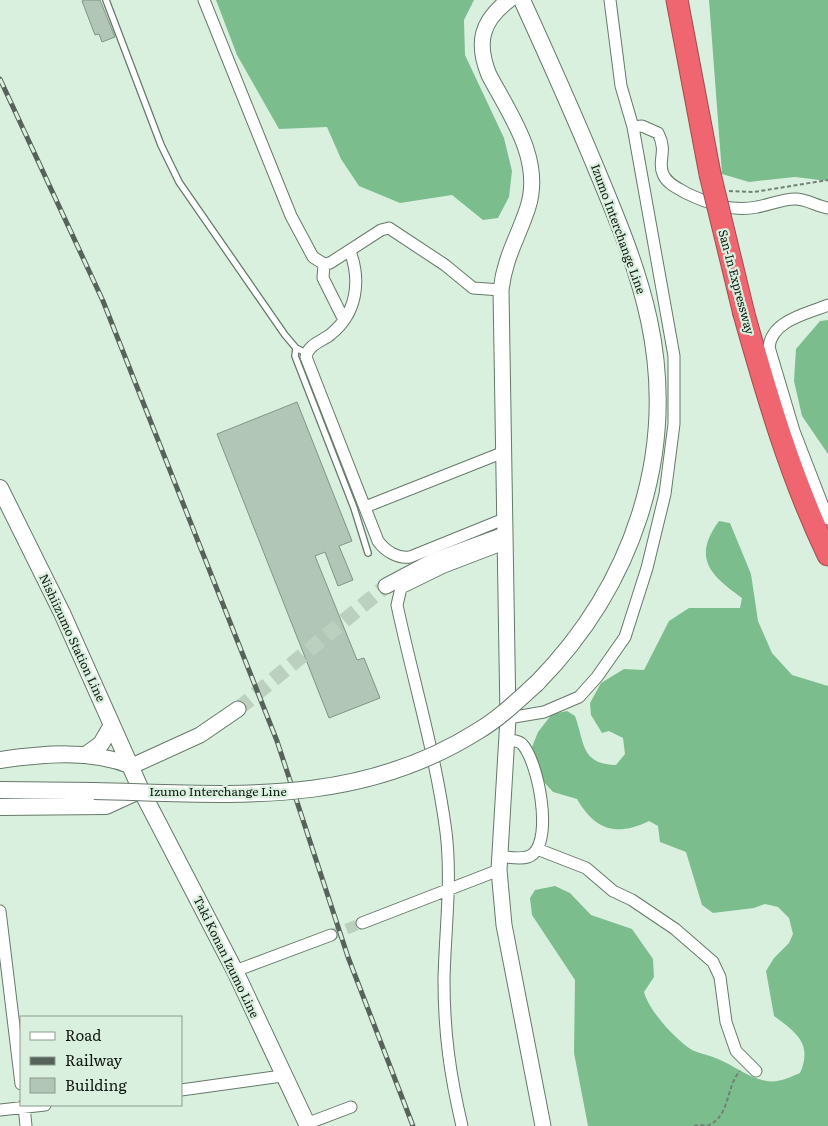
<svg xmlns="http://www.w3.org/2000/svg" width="828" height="1126" viewBox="0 0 828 1126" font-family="Literata,serif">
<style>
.forest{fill:#7cbd8e}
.building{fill:#b1c6b6;stroke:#819485}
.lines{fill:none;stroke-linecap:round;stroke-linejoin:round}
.minor-tunnel{stroke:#bcd0c0;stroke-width:11;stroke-dasharray:11 5.5;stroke-linecap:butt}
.tertiary-tunnel{stroke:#bcd0c0;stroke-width:15;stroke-dasharray:15 8;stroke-linecap:butt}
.service-casing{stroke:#65796a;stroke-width:8}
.minor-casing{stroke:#65796a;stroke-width:13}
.tertiary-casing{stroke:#65796a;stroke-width:17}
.secondary-casing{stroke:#65796a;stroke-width:18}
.motorway-casing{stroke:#a14b4f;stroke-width:23}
.path{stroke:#728175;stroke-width:2;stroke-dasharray:4 2.5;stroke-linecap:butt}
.service{stroke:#fff;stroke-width:5.5}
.minor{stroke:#fff;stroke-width:11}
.tertiary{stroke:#fff;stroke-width:15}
.secondary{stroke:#fff;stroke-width:16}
.motorway{stroke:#ef6670;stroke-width:21}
.rail-casing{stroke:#57635a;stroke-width:5}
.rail{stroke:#daf0df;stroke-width:3;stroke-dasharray:9;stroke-linecap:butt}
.secondary-bridge-casing{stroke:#65796a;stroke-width:18;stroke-linecap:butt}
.motorway-bridge-casing{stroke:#a14b4f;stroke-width:23;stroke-linecap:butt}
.secondary-bridge{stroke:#fff;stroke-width:16}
.motorway-bridge{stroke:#ef6670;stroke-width:21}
.labels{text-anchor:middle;stroke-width:4.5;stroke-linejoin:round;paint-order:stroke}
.street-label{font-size:12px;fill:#101812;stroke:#daf0df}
</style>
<rect width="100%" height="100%" fill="#daf0df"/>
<path class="forest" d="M216,0H474L464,20L465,55L504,138L512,171L509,197L498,218L483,220L452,195L400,203L359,186L341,159L327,127L279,129L237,55Z
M709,0H828V181L795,177L749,182L722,174Z
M828,320V454L802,416L794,381L796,349L820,321Z
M719,521L730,523L751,574L758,621L772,653L792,675L828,686V1126H588L574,1053L575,980L532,915L530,898L535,890L555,886L570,893L591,915L632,929L653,959L654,977L644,992C649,1011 675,1039 692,1050C700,1054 710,1055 718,1059C735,1066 748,1078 767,1081C779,1083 790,1077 800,1073C813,1044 796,1032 774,1016L766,971L774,958L789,943L793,934L789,918L778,907L765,904L754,908L713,913L702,905L686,852L660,842L658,826L649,821C616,837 595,830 577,799L553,792L544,782L535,761L532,747L538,732L552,714L567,711L575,716C585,744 581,764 616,765L625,754L623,738L609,731L602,733L591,715L590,703L601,683L624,669L644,670L669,621L689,608H740L742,598C710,575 692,558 719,521Z"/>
<path class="building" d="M84,0H100L115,37L102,42L99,34L95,35L82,1Z
M297,402L352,541L339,546L353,580L338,586L325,552L315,556L357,660L364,658L380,698L329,718L217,434Z"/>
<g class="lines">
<path class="minor-tunnel" d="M331,935L362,923"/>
<path class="tertiary-tunnel" d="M238,709L386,586"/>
<defs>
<path id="service" d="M106,0L161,145L179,182L285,335L296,348L306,353
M296,348L295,356L354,508L368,553"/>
<path id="minor" d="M204,0L291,216L313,257L324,264L330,263L381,230L389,228L445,265L473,288L501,290
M633,127L642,126L658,133C668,152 657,161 663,174C667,184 678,188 686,193C709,204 732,212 757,207C769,205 782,199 795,199C807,199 816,206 828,208
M350,251C361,281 357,313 331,334C323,341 308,344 306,357L378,541C385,551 398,559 410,557L504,519
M324,264L323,278L344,320
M828,305C807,314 772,320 769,347L794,431L828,519
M365,507L504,452
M508,718L544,712L579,697L597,677L625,637L647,568L665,494L674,424V356L633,127L621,86L610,0
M537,849L586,868L613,891L632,900L675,929L713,962L720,977L726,1022L736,1051L756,1071
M499,856C508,857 525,861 533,854C553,837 538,761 522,744C518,740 513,741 507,740
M0,911L21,1084
M362,923L499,870
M235,971L331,935
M181,1090L282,1076
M24,1105L26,1126
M0,1110L45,1105
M306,1124L351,1107
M462,1126C450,1075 444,1033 444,980C445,930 452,881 446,832C436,755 413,680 397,605L401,588L444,567L504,544"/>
<path id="tertiary" d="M509,0C481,21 476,43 489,75C510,115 543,159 528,207C518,238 505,256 501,290L508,718L499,870L504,925L543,1126
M386,586L433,561L504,535
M132,766L200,735L238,709"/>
<path id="secondary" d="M522,0C548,57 574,115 598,173C618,221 638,269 649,320C678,455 632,586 537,683
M0,488L62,613L141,790L235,971L308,1126
M87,754L101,744L112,725
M0,760C43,754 91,749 132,766
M0,790L94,791
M0,807L106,806L141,790"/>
<path id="motorway" d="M677,0L710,174
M744,314C767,396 791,478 828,555"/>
</defs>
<use href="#service" class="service-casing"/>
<use href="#minor" class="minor-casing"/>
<use href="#tertiary" class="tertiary-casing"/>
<use href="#secondary" class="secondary-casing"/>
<use href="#motorway" class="motorway-casing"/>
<path class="path" d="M729,191L754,192L828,180
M694,1126C699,1124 705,1126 709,1125C730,1116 726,1086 740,1071"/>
<use href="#service" class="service"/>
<use href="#minor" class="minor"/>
<use href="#tertiary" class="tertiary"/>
<use href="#secondary" class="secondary"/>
<use href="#motorway" class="motorway"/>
<defs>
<path id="rail" d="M0,79L103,301L277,741L348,957L413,1126"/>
</defs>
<use href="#rail" class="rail-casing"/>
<use href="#rail" class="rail"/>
<defs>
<path id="secondary-bridge" d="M94,791C231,794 356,808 478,731C500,718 518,700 537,683"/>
<path id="motorway-bridge" d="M710,174L744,314"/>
</defs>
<use href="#secondary-bridge" class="secondary-bridge-casing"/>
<use href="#motorway-bridge" class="motorway-bridge-casing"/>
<use href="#secondary-bridge" class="secondary-bridge"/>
<use href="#motorway-bridge" class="motorway-bridge"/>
</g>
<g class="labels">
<g class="street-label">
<text transform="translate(618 229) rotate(70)" y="4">Izumo Interchange Line</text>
<text transform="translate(736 282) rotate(75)" y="4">San-In Expressway</text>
<text transform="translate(72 638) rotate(65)" y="4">Nishiizumo Station Line</text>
<text x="218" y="796">Izumo Interchange Line</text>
<text transform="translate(226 957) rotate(64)" y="4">Taki Konan Izumo Line</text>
</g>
</g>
<rect x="20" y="1016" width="162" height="90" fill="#daf0df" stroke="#899a8d"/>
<rect x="30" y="1032" width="25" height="8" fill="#ffffff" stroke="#899a8d"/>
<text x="65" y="1041" font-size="15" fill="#101812">Road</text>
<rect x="30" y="1057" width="25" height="8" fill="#57635a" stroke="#899a8d"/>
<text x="65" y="1066" font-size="15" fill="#101812">Railway</text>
<rect x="30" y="1078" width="25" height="15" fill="#b1c6b6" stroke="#899a8d"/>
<text x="65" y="1091" font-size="15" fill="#101812">Building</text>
</svg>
